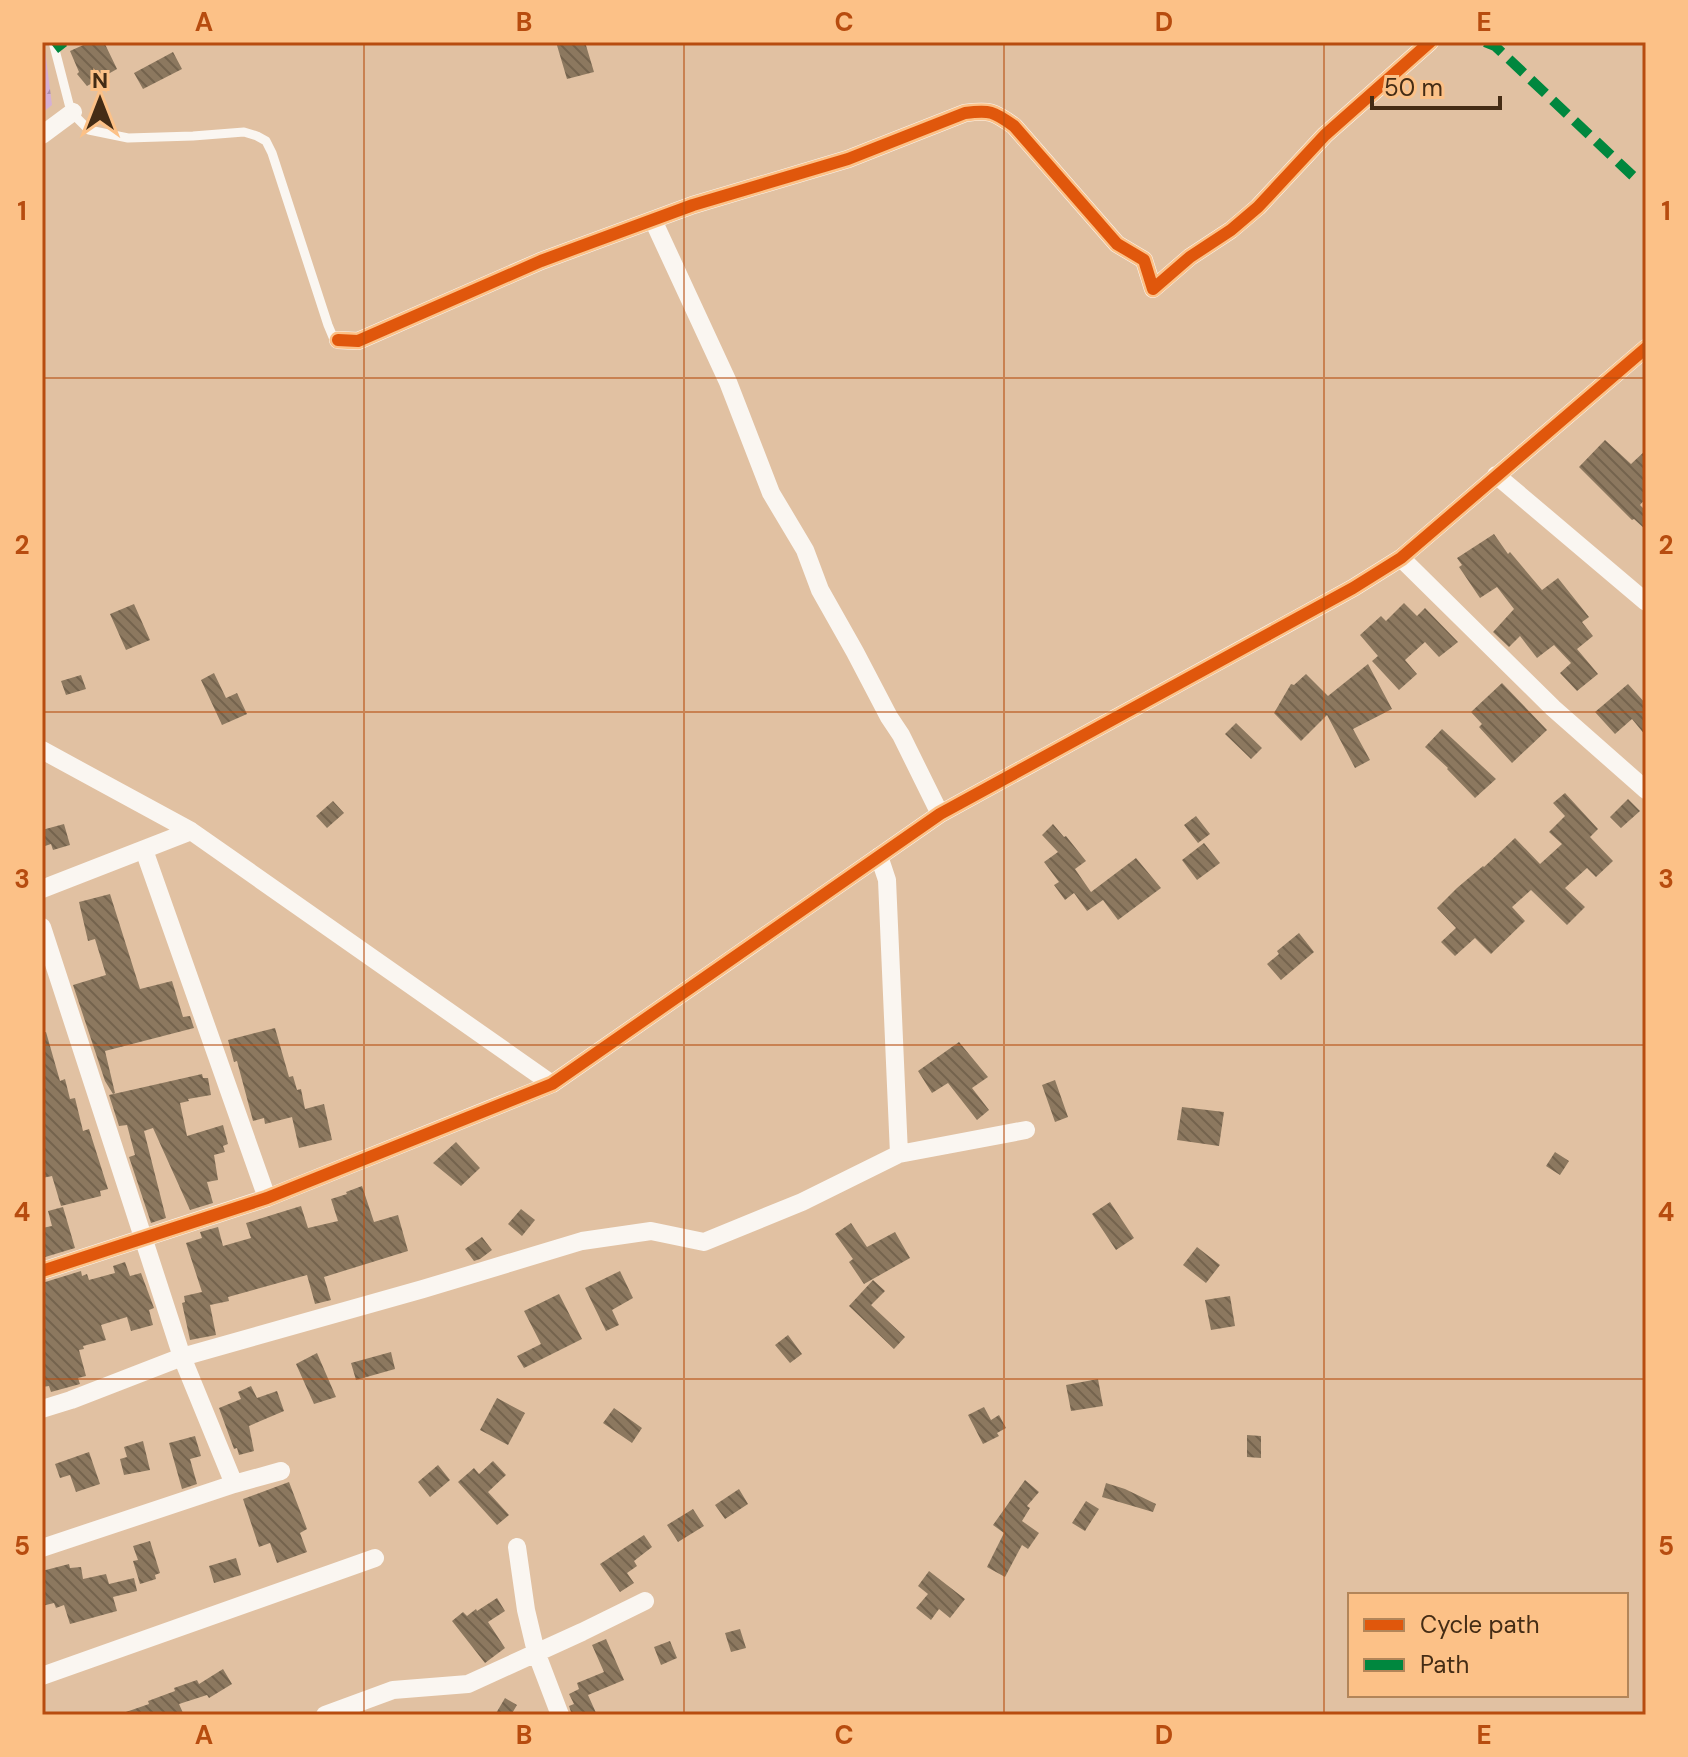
<svg xmlns="http://www.w3.org/2000/svg" width="1688" height="1757" viewBox="0 0 1688 1757" font-family="'DM Sans',sans-serif">
<style>
.forest{fill:url(#forest-firs)}
.building{fill:url(#building-back-hatch)}
.lines{fill:none;stroke-linecap:round;stroke-linejoin:round}
.lane{stroke:#faf6f1;stroke-width:9}
.street{stroke:#faf6f1;stroke-width:18}
.quiet{stroke:#00873e;stroke-width:10;stroke-dasharray:20 10;stroke-linecap:butt}
.cycleway-casing{stroke:#fcc187;stroke-width:17}
.cycleway{stroke:#e0570c;stroke-width:12}
.grid{fill:none;stroke:#b74c0f;stroke-width:2;stroke-opacity:0.55}
.neatline{fill:none;stroke:#b74c0f;stroke-width:3}
.grid-label{font-size:26px;text-anchor:middle;font-weight:bold;fill:#b74c0f}
</style>
<defs>
<pattern id="forest-firs" width="22" height="20" patternUnits="userSpaceOnUse" patternTransform="scale(2)"><rect width="22" height="20" fill="#d5b0d4"/><path d="M5 1l3.5 6h-7zM16 11l3.5 6h-7z" fill="#ae8fab"/></pattern>
<pattern id="building-back-hatch" width="6" height="6" patternUnits="userSpaceOnUse" patternTransform="scale(2)"><rect width="6" height="6" fill="#8c785f"/><path d="M-1 5l2 2M0 0l6 6M5-1l2 2" fill="none" stroke="#74634d"/></pattern>
</defs>
<rect width="100%" height="100%" fill="#e1c1a2"/>
<path class="forest" d="M42,42H44L52,105L42,113Z"/>
<path class="building" d="M90,42H104L117,69L87,86L77,74L79,72L70,51Z
M556,42H585L594,72L567,79Z
M173,52L182,69L143,89L134,73Z
M1605,440L1631,464L1646,450V498L1640,505L1646,511V530L1634,519L1632,520L1579,467Z
M1494,534L1508,554L1510,552L1542,590L1558,578L1589,617L1582,622L1593,636L1577,649L1598,674L1577,691L1560,673L1571,663L1554,645L1537,658L1520,636L1509,647L1493,632L1514,609L1497,587L1480,598L1459,567L1462,565L1457,558Z
M1404,603L1417,616L1425,608L1458,642L1439,657L1425,642L1405,660L1417,674L1399,690L1372,661L1378,656L1360,635L1381,616L1386,621Z
M134,604L150,640L126,650L110,614Z
M1368,664L1392,709L1353,729L1370,760L1355,768L1327,715L1301,741L1274,713L1291,684L1294,685L1306,674L1328,696Z
M214,673L226,698L237,693L247,714L222,725L201,680Z
M81,675L86,689L66,695L61,681Z
M1502,683L1547,730L1512,763L1479,727L1482,724L1471,712Z
M1628,684L1646,704V736L1632,719L1615,734L1595,712Z
M1236,723L1262,748L1251,759L1225,734Z
M1442,729L1496,779L1475,798L1447,769L1448,768L1425,747Z
M1565,793L1598,829L1590,837L1613,861L1596,877L1587,868L1565,888L1585,907L1567,925L1531,890L1512,907L1525,921L1491,954L1475,938L1455,956L1441,942L1456,928L1437,908L1457,888L1483,866L1484,867L1515,838L1540,864L1562,844L1549,832L1565,816L1553,803Z
M1628,799L1640,811L1621,828L1610,817Z
M333,801L344,813L327,828L316,816Z
M1196,816L1210,834L1198,843L1184,825Z
M64,824L70,845L53,850L51,844L42,847V830Z
M1053,824L1064,837L1066,836L1086,861L1075,869L1091,892L1136,858L1161,888L1118,920L1103,900L1087,911L1074,893L1065,900L1054,885L1059,882L1044,862L1058,852L1042,835Z
M1204,843L1220,863L1197,880L1182,860Z
M110,894L140,989L172,981L183,1017L190,1016L194,1028L105,1051L115,1093L113,1094L105,1081L73,985L106,975L95,939L88,941L79,902Z
M1299,933L1314,952L1281,980L1267,964L1279,954L1277,951Z
M275,1028L289,1077L293,1076L297,1090L301,1089L305,1109L324,1104L332,1140L299,1148L292,1117L265,1124L264,1118L253,1121L237,1061L234,1062L228,1040Z
M46,1032L60,1081L65,1079L70,1099L75,1098L83,1131L89,1129L108,1189L100,1191L101,1196L61,1206L52,1176L42,1178V1033Z
M959,1042L988,1077L972,1088L989,1110L977,1120L948,1083L932,1093L918,1071Z
M202,1074L203,1078H208L211,1095L188,1099L189,1101L180,1103L187,1136L223,1125L228,1144L223,1146L225,1152L214,1155L218,1180L207,1182L213,1203L190,1210L153,1128L144,1131L166,1218L151,1223L129,1157L135,1155L127,1125L119,1126L109,1095Z
M1055,1080L1068,1117L1055,1122L1042,1085Z
M1182,1107L1224,1112L1219,1146L1177,1140Z
M456,1142L480,1168L461,1186L433,1163Z
M1555,1152L1569,1161L1560,1175L1546,1166Z
M362,1186L374,1222L398,1215L408,1251L324,1277L331,1300L315,1304L307,1275L228,1297L229,1301L210,1305L216,1335L190,1340L182,1303L185,1302L184,1296L202,1292L186,1243L202,1238L200,1232L218,1227L223,1246L251,1238L246,1223L301,1206L308,1228L338,1221L331,1199L347,1194L346,1192Z
M1110,1202L1134,1238L1116,1250L1092,1214Z
M63,1207L75,1248L42,1258V1228L52,1226L48,1211Z
M521,1209L535,1220L522,1236L508,1224Z
M851,1223L867,1247L895,1232L910,1258L864,1284L849,1262L853,1259L835,1234Z
M482,1237L492,1250L480,1259L474,1261L465,1249Z
M1197,1247L1220,1265L1206,1283L1183,1265Z
M125,1262L130,1276L141,1273L154,1308L149,1310L153,1325L131,1331L127,1317L101,1325L106,1340L83,1346L84,1349L79,1350L86,1376L78,1378L80,1384L51,1392L49,1386L42,1387V1283L81,1271L82,1276L87,1274L89,1280L115,1273L113,1266Z
M620,1271L633,1298L612,1310L619,1325L606,1331L585,1288Z
M873,1280L885,1291L871,1305L905,1337L894,1349L849,1306Z
M559,1294L582,1339L524,1368L517,1356L541,1344L524,1311Z
M1230,1296L1235,1326L1211,1330L1205,1300Z
M788,1335L802,1354L790,1363L775,1345Z
M391,1352L395,1369L356,1380L351,1363Z
M317,1353L336,1397L314,1404L296,1364Z
M1098,1379L1103,1406L1071,1411L1066,1385Z
M251,1386L257,1398L277,1391L284,1411L249,1426L254,1451L239,1455L237,1448L234,1449L219,1408L241,1399L238,1392Z
M497,1398L525,1413L508,1445L480,1430Z
M984,1407L991,1420L999,1415L1006,1428L997,1433L999,1436L983,1444L968,1415Z
M614,1408L642,1428L632,1443L603,1423Z
M1247,1435L1261,1436V1458L1247,1457Z
M195,1436L201,1456L190,1459L197,1484L182,1489L169,1443Z
M143,1441L150,1470L124,1475L120,1459L127,1457L124,1447Z
M89,1452L100,1484L76,1492L70,1475L60,1478L55,1464Z
M493,1461L506,1475L488,1492L509,1515L497,1525L458,1482L474,1468L479,1474Z
M438,1465L450,1480L430,1497L418,1482Z
M1025,1480L1039,1492L1027,1506L1030,1508L1022,1521L1039,1533L1028,1549L1022,1545L1005,1577L987,1567L1004,1533L993,1525Z
M289,1482L307,1529L300,1533L307,1552L277,1563L270,1543L259,1547L243,1499Z
M1106,1483L1125,1489L1156,1504L1153,1512L1102,1497Z
M739,1489L748,1504L725,1519L715,1505Z
M1086,1501L1099,1509L1085,1531L1072,1523Z
M693,1509L704,1526L678,1542L667,1525Z
M644,1535L652,1547L634,1561L637,1566L627,1573L634,1583L620,1592L600,1564Z
M150,1541L160,1573L155,1575L156,1579L140,1584L133,1561L138,1560L133,1546Z
M236,1558L241,1575L214,1583L209,1566Z
M69,1564L70,1568L81,1567L83,1579L106,1574L109,1584L134,1578L137,1591L113,1597L117,1611L70,1624L64,1605L56,1608L54,1603L42,1606V1571Z
M929,1571L965,1599L950,1618L939,1609L931,1620L916,1608L928,1594L918,1586Z
M497,1598L505,1611L488,1622L505,1648L485,1663L452,1621L463,1612L467,1616L476,1609L477,1611Z
M740,1629L746,1648L731,1652L725,1633Z
M606,1639L624,1680L588,1695L597,1715H572L569,1706L574,1704L569,1694L579,1689L577,1683L604,1672L592,1645Z
M670,1641L677,1658L661,1665L654,1647Z
M223,1669L232,1684L209,1698L207,1695L179,1704L184,1715H123V1713L149,1704L148,1701L175,1691L174,1688L197,1680L199,1684Z
M505,1698L517,1705L511,1715H495Z"/>
<g class="lines">
<path class="lane" d="M53,42L69,104L75,116L89,130L128,138L193,136L244,132L257,136L266,141L272,153L328,325L333,337L338,340"/>
<path class="street" d="M42,135L73,112
M653,220L728,382L771,493L805,550L820,590L855,652L889,717L901,735L940,814
M338,340L358,341L541,261L693,205L848,159L965,113C990,110 993,111 1014,126L1117,244L1144,260L1153,289L1190,257L1231,230L1258,207L1325,135L1430,42
M1496,475L1646,602
M1401,558L1553,708L1646,790
M42,750L191,831L552,1084
M144,850L267,1198
M42,889L191,831
M42,927L182,1357L234,1484
M899,1154L1026,1130
M42,1271L267,1198L552,1084L940,814L1353,588L1401,558L1646,348
M42,1409L71,1400L182,1357L423,1289L582,1241L651,1231L704,1242L802,1202L899,1154L887,880L879,856
M517,1547L526,1610L536,1652L560,1715
M42,1548L234,1484L281,1471
M42,1676L375,1558
M325,1715L393,1690L468,1684L582,1632L645,1601"/>
<path class="quiet" d="M1485,42L1495,46L1633,176
M55,49L64,42"/>
<defs>
<path id="cycleway" d="M338,340L358,341L541,261L693,205L848,159L965,113C990,110 993,111 1014,126L1117,244L1144,260L1153,289L1190,257L1231,230L1258,207L1325,135L1430,42
M42,1271L267,1198L552,1084L940,814L1353,588L1401,558L1646,348"/>
</defs>
<use href="#cycleway" class="cycleway-casing"/>
<use href="#cycleway" class="cycleway"/>
</g>
<path class="grid" d="M364,42V1715M684,42V1715M1004,42V1715M1324,42V1715M42,378H1646M42,712H1646M42,1045H1646M42,1379H1646"/>
<rect width="1688" height="1757" fill="none" stroke="#fcc187" stroke-width="88"/>
<rect x="1348" y="1593" width="280" height="104" fill="#fcc187" stroke="#b28559" stroke-width="2"/>
<rect x="1364" y="1619" width="40" height="12" fill="#e0570c" stroke="#b28559" stroke-width="2"/>
<text x="1420" y="1633" font-size="24" fill="#442c15">Cycle path</text>
<rect x="1364" y="1659" width="40" height="12" fill="#00873e" stroke="#b28559" stroke-width="2"/>
<text x="1420" y="1673" font-size="24" fill="#442c15">Path</text>
<g transform="translate(100 100)" stroke="#fcc187" stroke-width="6" paint-order="stroke">
<path d="M0-6L14 30L0 20L-14 30Z" fill="#442c15"/>
<text y="-12" font-size="22" font-weight="bold" text-anchor="middle" fill="#442c15">N</text>
</g>
<path d="M1372 96v12h128v-12" fill="none" stroke="#442c15" stroke-width="4"/>
<text x="1384" y="96" font-size="24" fill="#442c15" stroke="#fcc187" stroke-width="6" paint-order="stroke">50 m</text>
<rect x="44" y="44" width="1600" height="1669" class="neatline"/>
<g class="grid-label">
<text x="204" y="31">A</text>
<text x="524" y="31">B</text>
<text x="844" y="31">C</text>
<text x="1164" y="31">D</text>
<text x="1484" y="31">E</text>
<text x="22" y="220">1</text>
<text x="1666" y="220">1</text>
<text x="22" y="554">2</text>
<text x="1666" y="554">2</text>
<text x="22" y="888">3</text>
<text x="1666" y="888">3</text>
<text x="22" y="1221">4</text>
<text x="1666" y="1221">4</text>
<text x="22" y="1555">5</text>
<text x="1666" y="1555">5</text>
<text x="204" y="1744">A</text>
<text x="524" y="1744">B</text>
<text x="844" y="1744">C</text>
<text x="1164" y="1744">D</text>
<text x="1484" y="1744">E</text>
</g>
</svg>
